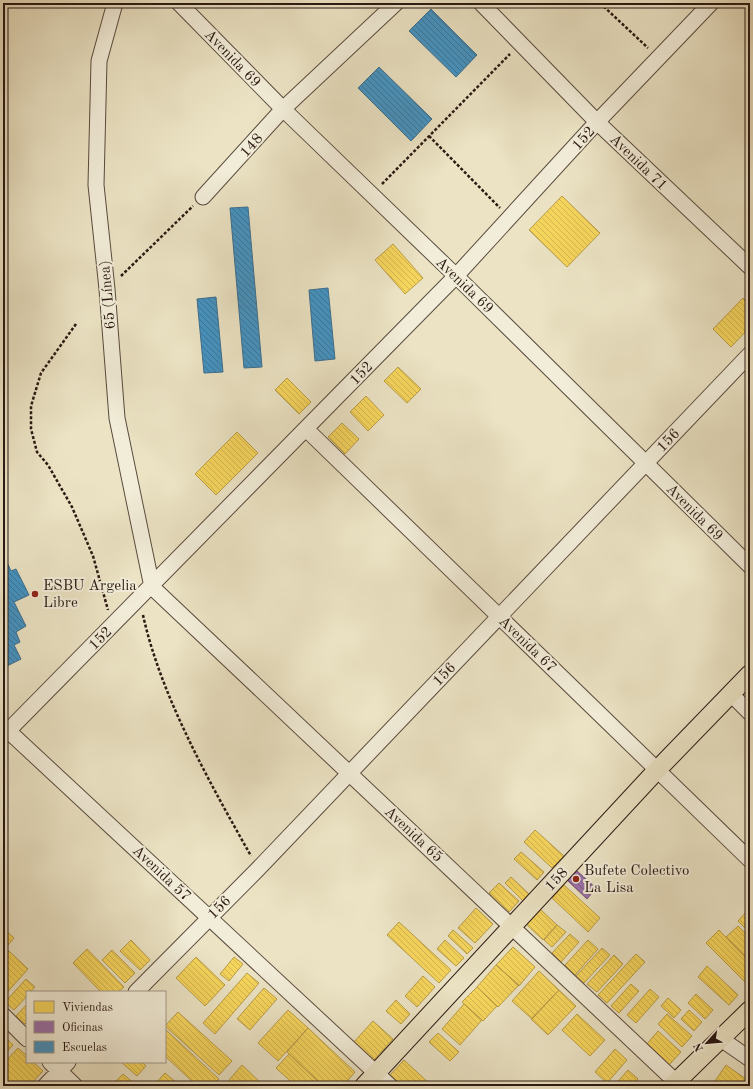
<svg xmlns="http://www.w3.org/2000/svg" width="753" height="1089" viewBox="0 0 753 1089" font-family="'Old Standard TT',serif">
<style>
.homes{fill:url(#homes-back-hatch);stroke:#b99c46}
.offices{fill:url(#offices-back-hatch);stroke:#78567d}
.schools{fill:url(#schools-back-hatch);stroke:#3c6e8e}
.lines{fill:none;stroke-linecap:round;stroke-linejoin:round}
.minor-casing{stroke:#5a4b3e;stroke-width:17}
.major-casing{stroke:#2a1812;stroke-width:20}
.path{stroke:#2a1812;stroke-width:2.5;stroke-dasharray:3 2;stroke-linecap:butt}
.minor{stroke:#f2edd9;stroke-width:15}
.major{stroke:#ebe3c4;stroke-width:18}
.poi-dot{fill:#8f2418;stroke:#f2edd9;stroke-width:1.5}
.labels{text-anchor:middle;stroke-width:4;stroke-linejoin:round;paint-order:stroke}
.street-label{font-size:15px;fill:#2a1812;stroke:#f2edd9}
.poi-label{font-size:15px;fill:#2a1812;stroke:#f2edd9;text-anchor:start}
</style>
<defs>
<pattern id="homes-back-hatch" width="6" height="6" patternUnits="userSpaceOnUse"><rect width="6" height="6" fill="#f6d55c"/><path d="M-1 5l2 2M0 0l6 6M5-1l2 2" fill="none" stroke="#d3b64f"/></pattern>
<pattern id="offices-back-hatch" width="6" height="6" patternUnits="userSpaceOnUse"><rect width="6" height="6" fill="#9970ab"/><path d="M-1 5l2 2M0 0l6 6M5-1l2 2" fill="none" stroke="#7d5b8a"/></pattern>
<pattern id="schools-back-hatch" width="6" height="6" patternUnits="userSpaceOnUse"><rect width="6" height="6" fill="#4393c3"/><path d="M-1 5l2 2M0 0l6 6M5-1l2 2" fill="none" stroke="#38779d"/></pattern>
</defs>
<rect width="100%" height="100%" fill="#ebe3c4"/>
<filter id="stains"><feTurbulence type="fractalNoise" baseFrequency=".005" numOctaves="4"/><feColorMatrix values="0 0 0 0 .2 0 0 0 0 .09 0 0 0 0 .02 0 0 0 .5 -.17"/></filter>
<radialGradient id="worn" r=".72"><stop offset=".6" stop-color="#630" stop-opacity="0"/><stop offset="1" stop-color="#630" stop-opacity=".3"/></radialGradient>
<path class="homes" d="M562,196L600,233L567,267L529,230Z
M393,244L423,278L405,294L375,260Z
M743,298L750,305V327L731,347L713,329Z
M398,367L421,389L407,403L384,381Z
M287,378L311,402L299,414L275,390Z
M366,396L384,415L368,431L350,412Z
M342,423L359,439L345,454L328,437Z
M237,432L258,453L216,495L195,474Z
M535,830L564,856L552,868L524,842Z
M521,852L544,872L537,880L514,859Z
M511,877L529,894L523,901L505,883Z
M499,883L519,901L509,912L489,893Z
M564,885L600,918L588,932L552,898Z
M476,908L493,924L475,943L458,928Z
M539,908L557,925L543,940L525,923Z
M750,908V931L749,932L738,921Z
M399,922L451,970L439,983L387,935Z
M557,925L566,932L552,947L544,940Z
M738,926L750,938V962L726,937Z
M5,930L14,938L3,951V932Z
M453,930L473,948L467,954L448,936Z
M719,930L750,962V984L748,985L706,943Z
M570,934L579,942L561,962L552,953Z
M131,940L150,960L140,970L120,951Z
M445,940L464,958L456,966L437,949Z
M588,940L598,949L575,975L565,965Z
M513,947L535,967L519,986L496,965Z
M602,948L610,955L584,983L576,976Z
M87,949L124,987L118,992H101L73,963Z
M112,950L135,973L125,983L102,960Z
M9,951L28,969L3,997V958Z
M636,954L645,962L607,1003L598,995Z
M614,955L623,964L597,992L587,984Z
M196,957L225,985L205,1006L176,978Z
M234,957L243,964L229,981L220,974Z
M496,965L519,985L498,1007L477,987Z
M707,966L738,995L729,1005L698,977Z
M539,971L559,990L532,1019L512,1001Z
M247,973L259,983L215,1034L203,1023Z
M423,976L435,987L417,1007L405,996Z
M26,979L35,987L30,992H27V996L14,1010L5,1002Z
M631,984L639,991L619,1013L611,1006Z
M477,987L497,1006L483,1021L462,1002Z
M264,988L277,999L250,1030L237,1019Z
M650,989L659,997L636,1023L627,1015Z
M559,990L576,1006L548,1035L531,1019Z
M696,994L713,1010L705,1019L688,1003Z
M668,998L681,1010L674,1018L661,1006Z
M396,1000L410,1014L401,1024L386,1011Z
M27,1004V1022L25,1024L16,1016Z
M464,1004L482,1020L460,1045L442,1029Z
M288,1010L308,1028L278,1061L258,1043Z
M689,1010L702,1022L694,1031L681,1019Z
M178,1012L232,1061L219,1075L165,1026Z
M577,1014L605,1040L590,1056L562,1030Z
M667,1014L692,1036L682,1047L658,1024Z
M373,1021L393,1039L373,1061L353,1043Z
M308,1028L355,1072L343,1086H323L287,1052Z
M165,1029L219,1079L213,1086H197L165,1056Z
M658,1031L681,1052L669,1065L647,1044Z
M438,1033L459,1052L450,1061L429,1042Z
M3,1035L13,1045L3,1056Z
M18,1048L27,1056V1062H33L43,1071L29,1086H3V1064Z
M615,1049L627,1060L607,1083L595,1072Z
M289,1054L323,1086H296L276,1068Z
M404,1060L432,1086H402L390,1075Z
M121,1062H142L146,1066L137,1076Z
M242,1065L264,1086H235L229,1080Z
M726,1065L750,1082L748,1086H716L713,1084Z
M628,1070L638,1079L631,1086H614Z
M165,1073L178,1084L176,1086H153Z
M123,1074L136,1085L135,1086H111Z"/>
<path class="offices" d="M576,870L596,888L587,899L567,880Z"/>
<path class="schools" d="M431,9L477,55L456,77L409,31Z
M379,67L432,119L411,141L358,88Z
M248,207L262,367L244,368L230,208Z
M328,288L335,359L315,361L309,290Z
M216,297L223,372L204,373L197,299Z
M6,560L11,571L16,569L29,595L14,602L26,626L16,632L20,642L14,645L21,659L7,666L3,658V562Z"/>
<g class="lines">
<defs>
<path id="minor" d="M115,3L99,61L96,185L107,289L117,418L152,587L676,1082
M179,3L283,109L456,276L750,566
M481,3L597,122L750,267
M203,197L283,109L396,3
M306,429L750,860
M731,694L750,713
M3,726L390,1086
M3,736L456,276L597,122L711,3
M136,992L258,869L750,354
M3,1015L27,1039
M721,1039L750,1059
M50,1062L75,1086
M45,1086L68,1062"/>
<path id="major" d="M364,1086L657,770L750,674
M672,1086L750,1010"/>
</defs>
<use href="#minor" class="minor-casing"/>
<use href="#major" class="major-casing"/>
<path class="path" d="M600,3L648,48
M429,136L500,208
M382,184L510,54
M121,276L193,206
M76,324L41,373L31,406V429L37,452L48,465L72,507L93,556L108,610
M143,615C161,697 210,783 251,856"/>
<use href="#minor" class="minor"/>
<use href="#major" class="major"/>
</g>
<g class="poi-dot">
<circle cx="35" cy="594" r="4"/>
<circle cx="576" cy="879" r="4"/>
</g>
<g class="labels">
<g class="street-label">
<text transform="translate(233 58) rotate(46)" y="5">Avenida 69</text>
<text transform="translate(583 138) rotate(-48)" y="5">152</text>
<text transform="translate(251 145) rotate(-48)" y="5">148</text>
<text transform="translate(639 162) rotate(44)" y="5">Avenida 71</text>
<text transform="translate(465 285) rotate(44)" y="5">Avenida 69</text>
<text transform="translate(107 295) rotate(-95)" y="5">65 (Línea)</text>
<text transform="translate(361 373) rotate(-46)" y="5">152</text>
<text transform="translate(668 440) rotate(-46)" y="5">156</text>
<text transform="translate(695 512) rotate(45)" y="5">Avenida 69</text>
<text transform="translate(100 638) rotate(-45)" y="5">152</text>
<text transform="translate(528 644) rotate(44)" y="5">Avenida 67</text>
<text transform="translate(444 674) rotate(-46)" y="5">156</text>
<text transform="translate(414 834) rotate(43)" y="5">Avenida 65</text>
<text transform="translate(162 873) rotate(43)" y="5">Avenida 57</text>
<text transform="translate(556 879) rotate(-47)" y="5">158</text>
<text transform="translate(219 907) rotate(-45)" y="5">156</text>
</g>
<g class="poi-label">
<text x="43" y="590">ESBU Argelia<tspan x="43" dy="17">Libre</tspan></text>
<text x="584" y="875">Bufete Colectivo<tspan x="584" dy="17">La Lisa</tspan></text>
</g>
</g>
<rect width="753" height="1089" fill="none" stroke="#ebe3c4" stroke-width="16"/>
<rect x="4" y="4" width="745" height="1081" fill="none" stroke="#2a1812" stroke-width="2"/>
<rect x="8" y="8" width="737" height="1073" fill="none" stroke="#2a1812"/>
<rect x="26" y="991" width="140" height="72" fill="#f2edd9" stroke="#a29889"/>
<rect x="34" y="1001" width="20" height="12" fill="#f6d55c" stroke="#a29889"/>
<text x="62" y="1011" font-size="12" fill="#2a1812">Viviendas</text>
<rect x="34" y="1021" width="20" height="12" fill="#9970ab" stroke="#a29889"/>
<text x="62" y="1031" font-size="12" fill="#2a1812">Oficinas</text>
<rect x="34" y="1041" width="20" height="12" fill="#4393c3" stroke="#a29889"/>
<text x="62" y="1051" font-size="12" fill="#2a1812">Escuelas</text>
<g transform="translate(707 1043) rotate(243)" stroke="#f2edd9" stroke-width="3" paint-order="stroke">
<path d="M0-3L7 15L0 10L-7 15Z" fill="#2a1812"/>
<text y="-6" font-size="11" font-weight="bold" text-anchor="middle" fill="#2a1812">N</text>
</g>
<rect width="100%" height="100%" filter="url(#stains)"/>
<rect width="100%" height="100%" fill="url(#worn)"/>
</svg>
